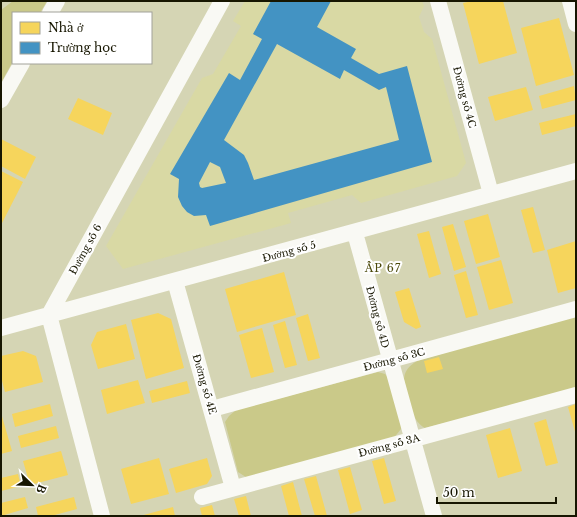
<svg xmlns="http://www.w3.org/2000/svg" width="577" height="517" viewBox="0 0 577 517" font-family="'Libre Baskerville',serif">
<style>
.built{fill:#d9d9a4}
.green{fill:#cac989}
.homes{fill:#f6d55c}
.schools{fill:#4393c3;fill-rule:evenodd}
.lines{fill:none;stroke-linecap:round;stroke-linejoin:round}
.street{stroke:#f9f9f4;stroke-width:16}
.labels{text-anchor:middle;stroke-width:4;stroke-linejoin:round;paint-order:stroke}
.street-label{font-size:10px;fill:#171601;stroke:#fff}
.neighbourhood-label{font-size:11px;letter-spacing:1px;fill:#4b490a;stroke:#fff}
</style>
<rect width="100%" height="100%" fill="#d5d5b4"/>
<path class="built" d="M245,1H422L424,6L419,17L424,32L432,39L466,163L457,176L361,203L352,195L288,213L291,223L123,269L106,246L202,78L213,74L241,26L233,21Z"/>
<path class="green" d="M13,1H47L40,13H13V61L1,83V10Z
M576,314V390L425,428C409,419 408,395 404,379C405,370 409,366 417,361Z
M378,372L385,374L390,379L401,421V429L393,439L249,479L238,472L225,422L229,416L236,410Z"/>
<path class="homes" d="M472,1H503L517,53L479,64L463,3Z
M559,18L574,75L536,86L521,28Z
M574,86L576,100L542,109L539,96Z
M526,87L533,110L495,121L488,97Z
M78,98L112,113L103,135L68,119Z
M576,114V126L542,135L539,123Z
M1,139L36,157L25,179L1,166Z
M1,171L23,182L1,225Z
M533,207L545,250L533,253L521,210Z
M488,214L500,257L476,264L464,221Z
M453,224L466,267L454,271L442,227Z
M429,231L441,274L429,278L417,234Z
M576,241V288L558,293L547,250Z
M501,260L513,303L489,310L477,267Z
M466,271L478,315L466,318L454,275Z
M284,272L296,315L237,332L225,289Z
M409,288L421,327L416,329L404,322L395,292Z
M158,313L171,319L184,368L146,379L131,320Z
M308,314L320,358L308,361L296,318Z
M285,321L297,365L285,368L273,325Z
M126,324L135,359L98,369L91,345L97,332Z
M262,328L274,372L251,378L239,335Z
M23,351L36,356L43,382L5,392L1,377V356Z
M439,357L443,369L427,373L424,361Z
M138,380L145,403L107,414L101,390Z
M187,381L190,393L152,403L149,391Z
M50,404L53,416L15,427L12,414Z
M576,404V435L568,407Z
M1,413L12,451L1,454Z
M546,419L558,463L546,466L534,423Z
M56,426L59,438L21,448L18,436Z
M510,428L522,471L498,478L486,435Z
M61,451L68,475L30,485L23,461Z
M159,458L169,494L131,504L121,469Z
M207,458L212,476L207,484L176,493L169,469Z
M384,458L396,501L384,504L372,461Z
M350,467L362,510L350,514L338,470Z
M18,474L21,486L1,491V478Z
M316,476L327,516H315L304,479Z
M293,482L302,516H289L281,486Z
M246,496L251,516H239L234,499Z
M25,497L28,508L1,516V503Z
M74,497L77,509L51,516H38L36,507Z
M212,505L215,516H202L200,508Z
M173,507L175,516H140Z"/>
<path class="schools" d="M271,1H331L317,27L356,49L351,58L379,74L407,66L432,162L210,226L206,215L194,216L187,212L182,206L178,197L179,179L170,174L229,73L240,80L262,39L253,34ZM277,44L340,79L344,70L379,90L386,87L399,140L254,180L248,163L244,155L224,140ZM210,162L220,167L226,183L202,188L200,187L199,183Z"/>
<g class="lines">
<path class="street" d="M438,1L491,194
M570,1L576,24
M50,13L57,1
M1,100L22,63
M355,233L434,516
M175,281L233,488
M1,328L576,171
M212,409L576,309
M202,497L576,395
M102,516L49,315L222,1"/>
</g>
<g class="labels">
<g class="street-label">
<text transform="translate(465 97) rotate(75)" y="4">Đường số 4C</text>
<text transform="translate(85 249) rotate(-61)" y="4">Đường số 6</text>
<text transform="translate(289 251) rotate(-15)" y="4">Đường số 5</text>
<text transform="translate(378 317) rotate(75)" y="4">Đường số 4D</text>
<text transform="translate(394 359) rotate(-15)" y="4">Đường số 3C</text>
<text transform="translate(205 384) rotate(74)" y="4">Đường số 4E</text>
<text transform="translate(389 445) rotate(-15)" y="4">Đường số 3A</text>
</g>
<g class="neighbourhood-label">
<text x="383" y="272">ẤP 67</text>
</g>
</g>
<rect width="577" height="517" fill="none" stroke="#171601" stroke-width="4"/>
<rect x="12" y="12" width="140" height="52" fill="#ffffff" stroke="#a2a299"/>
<rect x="20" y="22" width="20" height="12" fill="#f6d55c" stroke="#a2a299"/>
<text x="48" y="32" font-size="12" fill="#171601">Nhà ở</text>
<rect x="20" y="42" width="20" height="12" fill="#4393c3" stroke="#a2a299"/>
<text x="48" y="52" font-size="12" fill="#171601">Trường học</text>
<g transform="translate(32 485) rotate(113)" stroke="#ffffff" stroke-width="3" paint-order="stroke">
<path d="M0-3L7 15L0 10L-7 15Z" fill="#171601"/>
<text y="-6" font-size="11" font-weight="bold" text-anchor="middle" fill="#171601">B</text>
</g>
<path d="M437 497v6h119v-6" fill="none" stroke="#171601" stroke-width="2"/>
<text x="443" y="497" font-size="12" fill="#171601" stroke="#ffffff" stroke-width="3" paint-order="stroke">50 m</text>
</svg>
